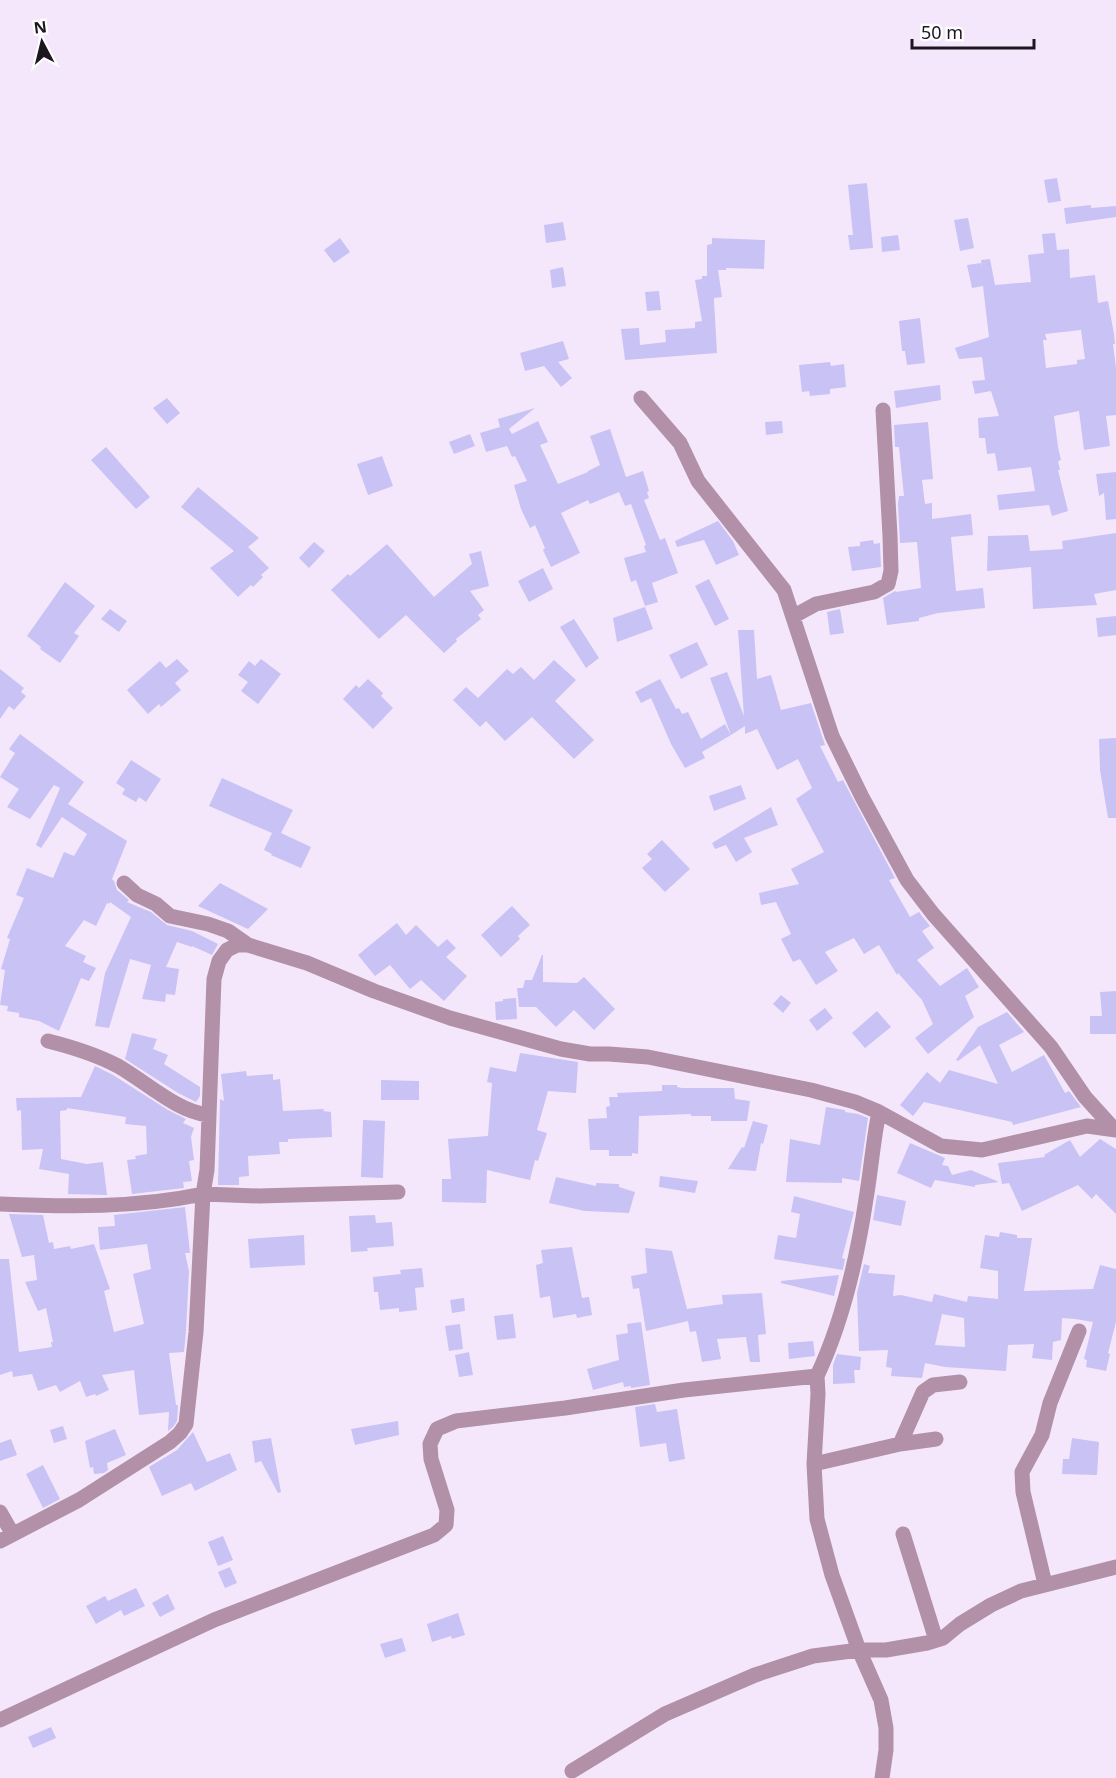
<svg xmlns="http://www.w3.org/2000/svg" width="1116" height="1778" viewBox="0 0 1116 1778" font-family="'Noto Sans',sans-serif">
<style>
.building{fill:#c9c2f4;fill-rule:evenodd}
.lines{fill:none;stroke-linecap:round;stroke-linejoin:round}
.minor{stroke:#b190a8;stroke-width:15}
</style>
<rect width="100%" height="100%" fill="#f4e7fc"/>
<path class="building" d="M1057,178L1061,201L1048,203L1044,180Z
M867,183L873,248L850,250L848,235H853L848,185Z
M1091,205V208L1116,206V217L1066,224L1064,208Z
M968,218L974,248L960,251L954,220Z
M563,222L566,240L546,243L544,225Z
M1055,233L1057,250L1069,249L1070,278L1095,275L1098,303L1108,301L1114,334L1115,344H1113L1116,368V415L1106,416L1110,446L1084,450L1079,411L1054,416L1058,447L1061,460L1058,461L1060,470H1058L1068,511L1052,516L1049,505L999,510L997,495L1035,491L1031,467L998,471L995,453L987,454L985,438H979L978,418L999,416L991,391L975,394L972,381L985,380L982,357L959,359L955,348L989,337L983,286L972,288L967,265L981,263L982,268L981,260L990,259L995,285L1031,282L1028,255L1044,253L1042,234ZM1081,330L1085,359L1077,360V364L1046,368L1043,340H1047L1045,334Z
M898,235L900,250L882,252L881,237Z
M340,238L350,252L334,263L324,250Z
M712,238L765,240L764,269L726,268V270H718L722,297L714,298V301L717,353L625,360L621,329L639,328L640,345L666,342L665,330L695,328V322L702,321L695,280L702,279V276H707V245L712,244Z
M563,267L566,286L552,288L550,270Z
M659,291L661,310L647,311L645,292Z
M920,318L925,363L907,365L905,351H902L899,321Z
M563,341L569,359L558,362L572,378L561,387L544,366L525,371L520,353Z
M830,362L831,366L844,364L846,387L830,389V394L810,396L809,391L802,392L799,365Z
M940,385L941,400L896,408L894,391Z
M167,398L180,413L167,424L153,408Z
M535,408L509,429L512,434L538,421L548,442L540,445L558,484L588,472V471L600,465L590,436L610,429L626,477L643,471L649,491L647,492L649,498L644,500L660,540L665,538L678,573L652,583L658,602L645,606L636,580L631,582L624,558L646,552L644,546L646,545L631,504L625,506L619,492L590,504L588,500L561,513L580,553L551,567L543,550L545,548L535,525L530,528L521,509L514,485L527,481L515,456L512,457L507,446L486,452L480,433L500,427L498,419Z
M782,421L783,433L766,435L765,422Z
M928,422L933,479L922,480L925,504L932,503V519L971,514L973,535L951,537L956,591L983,588L985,608L938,613L919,618V621L887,625L883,598L895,591L896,592L921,588L917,542L900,543L898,504L899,496H904L899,447H895L894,425Z
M470,434L475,446L454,454L449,442Z
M106,447L150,497L136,509L91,460Z
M382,456L393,486L368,495L357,464Z
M1116,472V519L1106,520L1104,493L1099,496L1096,474Z
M198,487L259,538L248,547L269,568L261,575L263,577L253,587L251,585L238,597L210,568L234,551L181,507Z
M718,521L733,541L739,555L716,565L704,540L677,547L675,541Z
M1116,533V590L1094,594L1097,605L1033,609L1031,567L987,571L988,536L1028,535L1030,551L1063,549L1062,541Z
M873,540L874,544L880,543L881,567L852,571L848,547L860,546V542Z
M314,542L325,551L309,568L299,558Z
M387,544L434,597L472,564L469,554L481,551L489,586L470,591L484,610L478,615L481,619L456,639L457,641L444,653L406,615L379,639L331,590L348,574L350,576Z
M543,568L553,589L529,602L518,581Z
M709,579L729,619L715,626L695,586Z
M65,582L95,606L74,633L79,636L60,663L40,649L41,647L27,636Z
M645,607L653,629L617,642L613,618Z
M110,609L127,621L119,632L101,619Z
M840,609L844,633L830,635L827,612Z
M1116,616V635L1098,637L1096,618Z
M574,619L599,658L586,668L560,627Z
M738,630H754L757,679L771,675L781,710L811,703L825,745L820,746L838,782L843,780L895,878L889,880L910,917L919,912L930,926L922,931L934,948L917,960L940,986L967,968L979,987L965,996L974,1017L928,1054L915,1038L933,1024L922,1000L898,973L897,975L879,945L864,954L854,938L825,952L838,971L816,985L800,959L793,962L781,939L791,934L776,902L761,905L759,893L799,884L791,869L824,852L796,799L812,788L798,759L777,770L757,729L745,734V726L731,735L710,678L727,672L744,716Z
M697,642L708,665L681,679L669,655Z
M177,659L189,671L175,683L181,690L161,707L159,704L148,714L127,690L160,661L166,668Z
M261,659L281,674L258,704L241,691L248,682L238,675L249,661L255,666Z
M554,660L576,680L555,701L594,740L574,759L532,717L505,741L486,721L480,727L453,700L466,687L478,698L507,669L513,674L521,667L534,680Z
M0,669L24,688L21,692L26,696L14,710L9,706L0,719Z
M368,679L383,693L381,696L393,708L373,729L343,699L356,685L359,688Z
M660,679L676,709L679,708L682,714L688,712L701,739L725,724L731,735L702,752L705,758L685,768L671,744L651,698L641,703L635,692Z
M20,734L84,782L68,804L127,841L112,879L114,881L117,890L129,900L127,902L151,912L167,925L192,931L218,944L212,955L192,946V947L177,942L166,967L179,969L175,995L166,994L165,1002L142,999L151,965L130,959L109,1028L95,1026L105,973L131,917L110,902L109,904L107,903L96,926L84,920L65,946L86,956L83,962L96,968L89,981L81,978L59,1031L39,1021L19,1017V1013L7,1011L8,1006L0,1005L5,970L1,969L10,939L7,938L24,898L16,895L27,868L53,878L64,852L74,856L87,834L62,817L41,848L36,845L60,788L54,785L30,819L7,807L19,789L0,777L15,753L9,749Z
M1116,738V818H1108L1100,770L1099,739Z
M131,760L161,779L146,802L139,797L136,802L122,794L125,789L116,783Z
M222,778L293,810L281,833L311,847L301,868L271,855L272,854L264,850L272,833L209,806Z
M741,785L746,799L714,811L709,796Z
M771,807L778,825L744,838L752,852L736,862L726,845L715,849L712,843Z
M662,840L690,869L665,892L642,868L652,859L647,854Z
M220,883L268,909L248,929L198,906Z
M512,906L530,925L518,936L520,939L501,957L481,935Z
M397,923L406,935L416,925L438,947L447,939L456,948L446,957L467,976L444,1001L421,980L410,989L390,965L375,976L358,955Z
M542,955H543V982L577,983L584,977L615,1009L594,1030L574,1010L556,1027L536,1007H519L517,988H523L525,980H532Z
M1116,991V1034H1090V1016H1102L1100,992Z
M781,995L791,1003L783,1013L773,1004Z
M516,998L517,1019L496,1020L495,1002L503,1001V999Z
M825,1008L833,1018L817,1031L809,1020Z
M877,1011L891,1027L865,1048L852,1033Z
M1007,1012L1024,1032L999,1045L1012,1072L1044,1055L1065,1093L1069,1091L1081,1107L1013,1125L1012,1122L924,1102L913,1116L900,1105L927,1072L940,1083L949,1070L998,1084L980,1045L958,1061L956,1060L978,1027Z
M132,1033L157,1039L153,1049L168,1055L164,1064L200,1087V1096L196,1102L178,1093L125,1059Z
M520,1053L578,1062L576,1093L548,1091L537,1130L547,1133L538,1161L535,1160L530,1180L487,1170L486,1203L442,1202V1179H451L448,1139L488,1136L492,1083L487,1082L490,1067L516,1072Z
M95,1066L113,1075L168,1110L186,1119L183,1123L194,1128L191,1137L194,1160L189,1161L192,1181L183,1182L184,1188L132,1194L127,1160L136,1159L135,1156L147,1154L146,1126L125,1124L126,1117L67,1108V1110L60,1111L61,1159L87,1164L103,1162L107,1195L68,1194L69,1174L39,1169L43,1149L22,1150L21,1110L17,1111L16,1098L81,1097Z
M246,1071L247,1076L273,1074V1080L280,1079L283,1111L324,1109L323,1111L331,1112L332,1137L288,1139V1142H279L280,1154L248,1156L249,1176L239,1177V1185H218L220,1099L224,1101L221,1074Z
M381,1080L419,1081V1100H381Z
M662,1085H677V1087L682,1088H734L735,1099L750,1101L747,1121H711V1116H691V1114L639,1116L638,1154L632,1153V1156H609V1150H590L588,1119L607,1118L606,1107L610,1106L609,1097H618L617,1093L662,1091Z
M826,1107L845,1110V1112L858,1114L868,1118L859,1181L842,1178V1183L786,1182L790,1139L820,1145Z
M363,1120L385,1121L383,1178L361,1177Z
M753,1121L768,1125L763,1144L761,1143L756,1171L728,1169L742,1147L744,1148Z
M1100,1139L1116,1149V1214L1096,1194L1092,1199L1078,1185L1022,1211L1009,1183L1002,1184L998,1163L1045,1157L1044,1155L1070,1140L1080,1157Z
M910,1143L945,1158L942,1165L948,1166L952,1175L971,1170L999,1182L975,1185V1187L935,1180L931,1188L897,1173Z
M660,1176L698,1181L695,1193L659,1187Z
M556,1177L596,1186V1183L619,1184V1187L635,1192L629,1213L585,1211L549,1203Z
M877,1195L906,1201L901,1226L873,1220Z
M794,1196L854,1212L842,1258L845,1259L843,1270L774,1259L778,1235L796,1238L800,1214L791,1212Z
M185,1207L190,1253H185L189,1271L186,1331L184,1352L169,1353L176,1405H178L177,1421L173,1427L168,1431L169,1412L139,1415L134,1370L102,1375L109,1390L96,1396L95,1394L86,1397L80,1381L60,1392L56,1385L38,1391L32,1374L13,1377L12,1371L0,1375V1259H9L19,1352L52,1347L51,1342H53L46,1308L38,1311L25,1282L37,1280L34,1255L22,1257L9,1214L43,1215L49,1243L53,1242L54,1249L70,1246L71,1249L94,1244L110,1289L104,1291L114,1332L144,1324L133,1274L151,1269L147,1244L100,1250L98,1227L115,1226L114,1215Z
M375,1215L376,1223L392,1222L394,1246L367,1248L368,1251L351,1252L349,1216Z
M1000,1232L1017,1235V1238H1032L1024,1291L1093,1289L1100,1265L1116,1269V1322L1108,1353L1110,1354L1106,1371L1086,1367L1087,1360L1084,1359L1093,1322L1075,1319L1062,1318L1061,1340L1053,1342L1052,1360L1032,1358L1034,1344L1008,1345L1006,1371L945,1367L925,1363L922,1378L891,1376L892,1368L886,1367L888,1350L859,1351L857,1293L864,1264L870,1266L868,1273L895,1275L893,1296L901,1295L932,1302L934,1294L967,1302L968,1296L998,1299V1271L980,1268L985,1235L999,1237ZM942,1314L964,1318L965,1347L935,1345Z
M304,1235L305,1265L250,1268L248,1239Z
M572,1247L582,1298L589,1297L592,1315L577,1318L576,1314L553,1318L550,1296L540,1298L536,1265L543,1263L541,1250Z
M645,1248L672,1251L687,1309L723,1304L722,1295L762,1293L766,1334L758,1335L760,1362H750L746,1337L717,1339L721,1359L702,1362L696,1331L690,1332L688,1321L646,1331L639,1288L633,1289L631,1276L647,1273Z
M422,1268L424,1287L415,1288L417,1310L399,1312V1308L380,1310L378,1292H374L373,1277L401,1274L400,1270Z
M839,1275L834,1296L781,1283V1281Z
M464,1298L465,1311L452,1313L450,1300Z
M513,1314L516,1338L497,1340L494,1316Z
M641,1322L650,1385L631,1388V1386L624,1387L623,1382L593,1390L587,1369L619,1360L616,1335L628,1333L627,1324Z
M460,1324L463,1349L449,1351L445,1326Z
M813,1341L815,1356L789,1359L788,1343Z
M469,1352L473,1375L459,1377L455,1355Z
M837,1354L861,1357L860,1370H854L855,1383L833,1384V1365Z
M655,1404L657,1412L677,1409L685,1459L669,1462L666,1443L640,1447L635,1407Z
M398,1421L399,1435L355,1445L351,1429Z
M63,1426L67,1439L54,1443L50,1430Z
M115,1429L126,1455L107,1463L108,1470L104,1473L94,1474L93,1467L90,1468L85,1441Z
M193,1432L207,1462L230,1453L237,1470L195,1491L191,1483L162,1496L149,1467L177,1450Z
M271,1438L281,1492L278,1493L261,1461L255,1463L252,1441Z
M1072,1438L1099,1442L1097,1475L1062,1474L1063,1459H1069Z
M11,1439L17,1455L0,1461V1443Z
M43,1465L60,1499L43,1508L26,1474Z
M223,1536L233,1560L218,1566L208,1542Z
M230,1567L237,1583L225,1588L218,1572Z
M136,1588L145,1606L124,1616L121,1610L96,1624L86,1606L105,1596L108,1601Z
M168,1594L175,1609L160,1617L152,1603Z
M458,1613L465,1635L452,1639L451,1636L432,1642L427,1624Z
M402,1638L406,1651L385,1658L380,1644Z
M51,1727L56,1738L33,1748L28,1737Z"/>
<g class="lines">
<path class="minor" d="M641,398L680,443L698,481L784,590L832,736L862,797L907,880L933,914L1051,1047L1085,1097L1114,1129
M794,616L816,604L874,592L888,584L891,571L890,536L883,410
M124,883L137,895L156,904L170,916L208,924L228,931L248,945
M48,1041C72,1047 95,1054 118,1066C146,1082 176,1111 208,1115
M0,1204C67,1207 137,1208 203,1194L207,1170L214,979L219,961L227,950L237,945H248L307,963L374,991L450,1018L561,1049L590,1054H609L648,1057L811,1090L855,1102L879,1112L941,1146L982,1150L1087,1126L1116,1130
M817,1376L818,1394L814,1464L817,1519L832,1575L859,1650L881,1700L886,1728V1750L882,1778
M900,1444L936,1439
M814,1464L900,1444L923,1392L933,1385L960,1382
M0,1512L12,1533
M903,1534L936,1640
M0,1541L79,1500L170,1442L180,1433L186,1424L196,1332L203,1194L259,1196L398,1192
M1045,1584L1023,1492L1022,1472L1042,1435L1050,1403L1079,1331
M0,1720L214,1620L434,1535L446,1525L447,1510L431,1459L430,1444L437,1429L456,1421L565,1408L684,1390L817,1376C843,1321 857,1259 866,1199C871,1170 873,1141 879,1112
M572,1771L665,1714L755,1675L813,1656L859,1650H886L927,1643L943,1638L960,1624L991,1605L1021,1591L1116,1567"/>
</g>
<g transform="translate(42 42) rotate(353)" stroke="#ffffff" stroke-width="4.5" paint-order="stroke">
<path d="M0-4.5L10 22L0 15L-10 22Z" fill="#1c161f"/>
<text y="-9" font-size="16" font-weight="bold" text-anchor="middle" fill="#1c161f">N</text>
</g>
<path d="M912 39v9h122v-9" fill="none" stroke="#1c161f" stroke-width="3"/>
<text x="921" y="39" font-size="18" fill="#1c161f" stroke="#ffffff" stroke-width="4.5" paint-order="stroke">50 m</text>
</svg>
